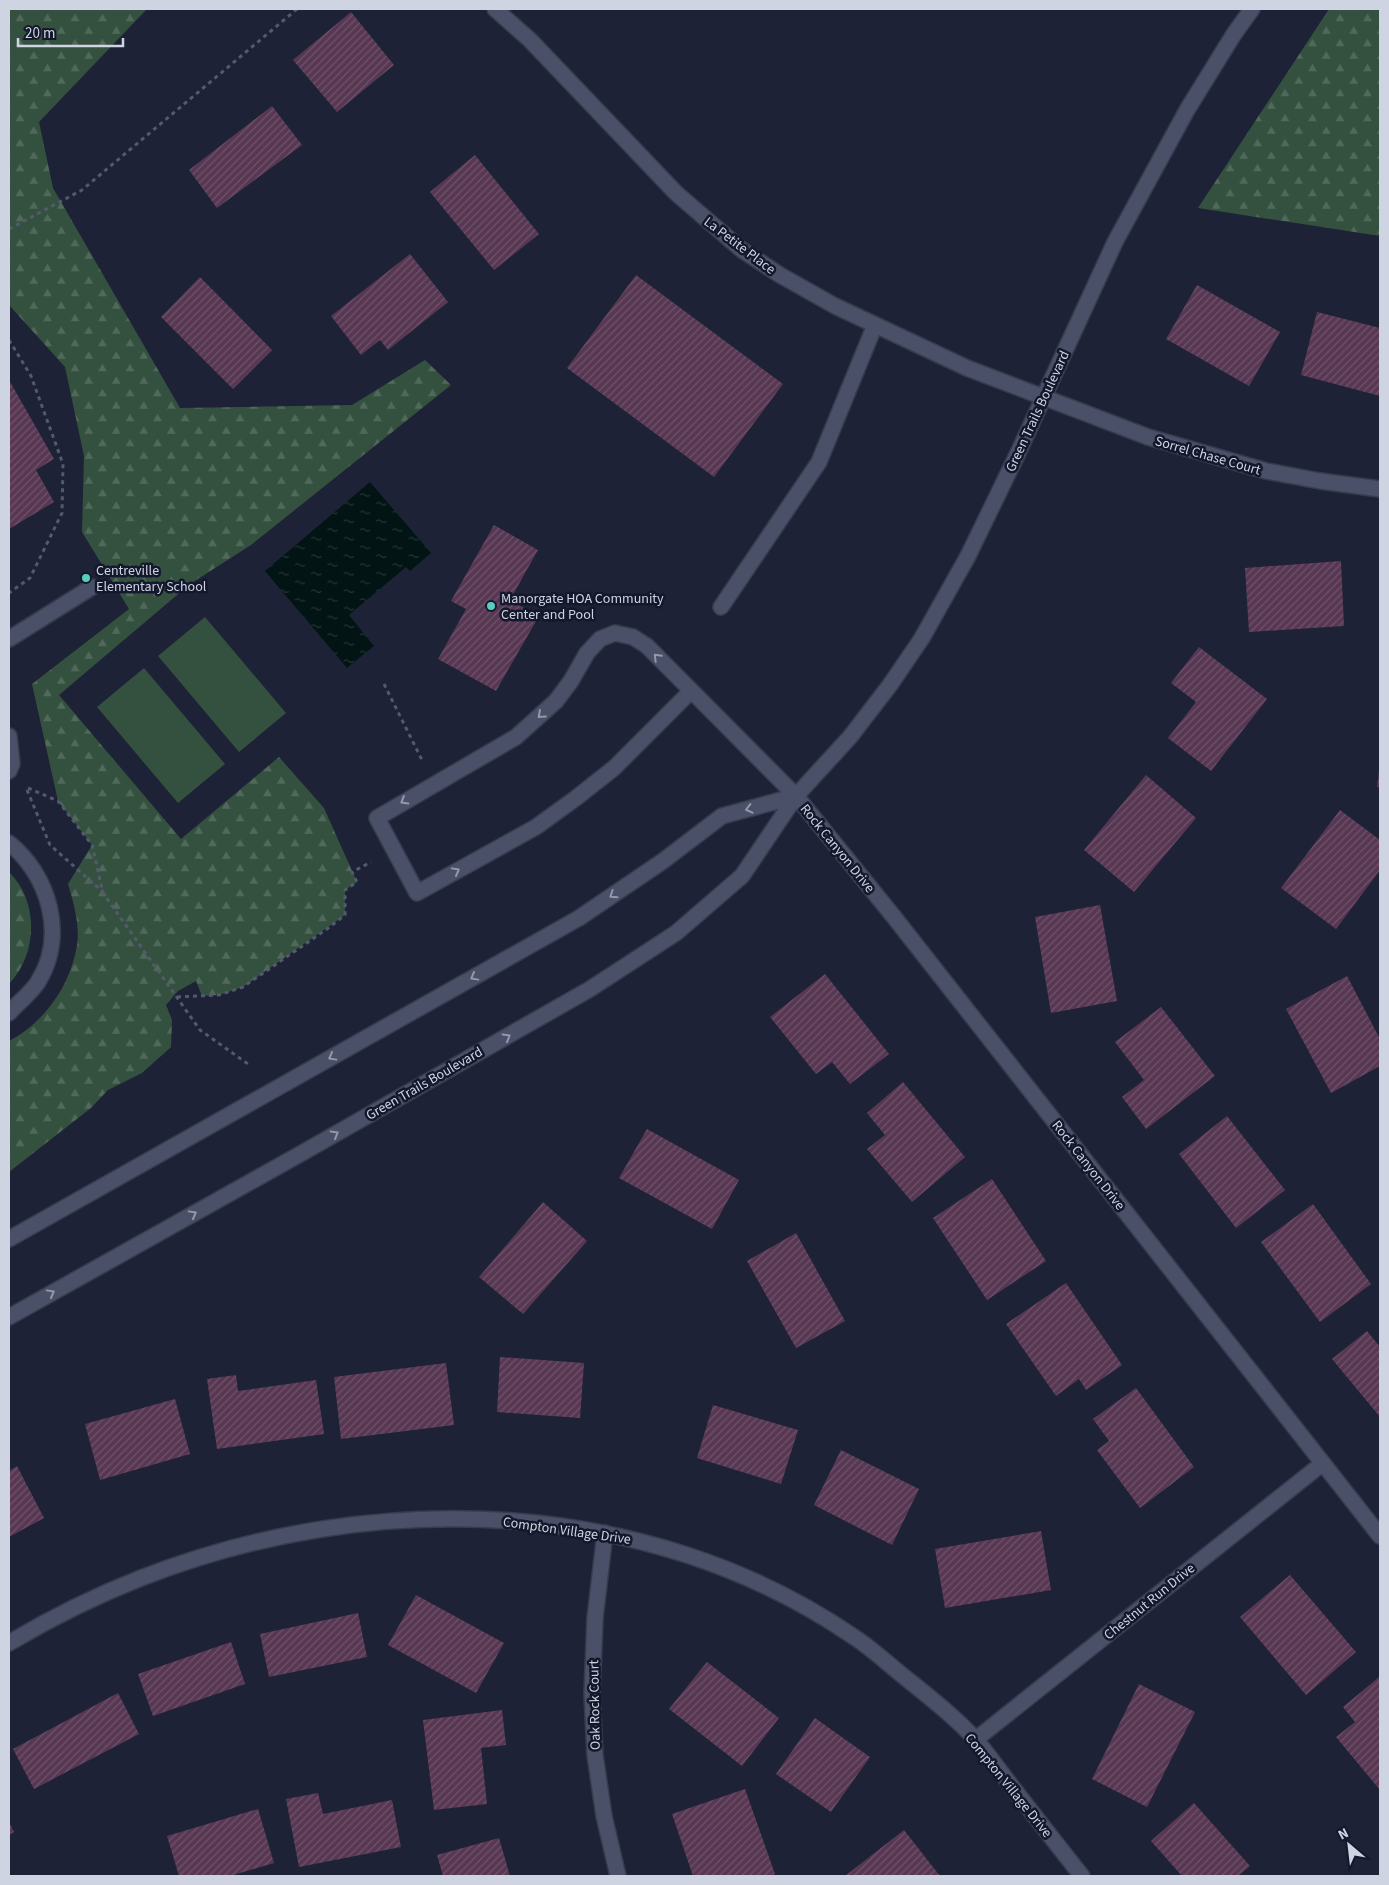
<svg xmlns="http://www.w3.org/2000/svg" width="1389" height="1885" viewBox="0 0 1389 1885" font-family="'Source Sans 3',sans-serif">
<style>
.grass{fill:#34513f}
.forest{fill:url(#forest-firs)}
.water{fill:url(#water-ripples)}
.building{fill:url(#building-hatch)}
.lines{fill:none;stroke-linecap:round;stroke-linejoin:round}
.minor-casing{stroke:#373b4c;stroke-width:18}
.path{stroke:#54596c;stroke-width:3;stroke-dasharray:4 4;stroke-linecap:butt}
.minor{stroke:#4a5068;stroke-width:15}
.oneway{stroke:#9399ab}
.poi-dot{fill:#59cebe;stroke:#14182c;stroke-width:2}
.labels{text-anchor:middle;stroke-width:5;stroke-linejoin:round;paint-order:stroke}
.street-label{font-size:14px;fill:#cfd4e2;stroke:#14182c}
.poi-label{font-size:14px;fill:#cfd4e2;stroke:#14182c;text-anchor:start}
</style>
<defs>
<pattern id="forest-firs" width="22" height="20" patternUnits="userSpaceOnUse" patternTransform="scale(1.25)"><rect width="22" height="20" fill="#34513f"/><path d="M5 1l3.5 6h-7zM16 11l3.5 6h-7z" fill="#50695a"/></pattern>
<pattern id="water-ripples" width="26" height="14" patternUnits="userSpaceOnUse" patternTransform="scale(1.25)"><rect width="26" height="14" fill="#021414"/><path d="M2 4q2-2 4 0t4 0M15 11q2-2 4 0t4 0" fill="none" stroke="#263536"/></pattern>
<pattern id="building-hatch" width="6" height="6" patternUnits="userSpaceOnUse" patternTransform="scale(1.25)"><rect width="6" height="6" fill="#583753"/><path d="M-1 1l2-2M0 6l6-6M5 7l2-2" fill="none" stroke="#6f536b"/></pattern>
</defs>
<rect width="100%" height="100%" fill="#1d2237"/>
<path class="grass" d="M205,617L286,713L239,752L158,656Z
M144,668L225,764L178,803L97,707Z"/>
<path class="forest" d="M9,9H147L39,122L53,188L180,408L352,405L425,360L451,385L251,545L190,584L59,695L181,839L279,757L324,808L357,882L345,890V915L243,987L219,995L202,996L196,981L178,991L166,1005L172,1020L171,1047L142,1073L108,1090L91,1108L9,1172V1041C44,1023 71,985 77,945C80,925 74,904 68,884L92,845L58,801L32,684L129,609L82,532L84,456L65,367L9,305Z
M1329,9H1380V236L1198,208Z
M9,872C39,901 38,954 9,984Z"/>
<path class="water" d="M370,482L431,553L410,571L406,567L349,615L374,646L347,668L265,571Z"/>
<path class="building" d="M351,12L394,65L337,112L293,60Z
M272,106L302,145L217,208L189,170Z
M475,155L539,234L494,270L430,192Z
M410,254L448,302L388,350L380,340L361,355L331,316Z
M636,275L783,384L714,477L567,368Z
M200,277L272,350L233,389L161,317Z
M1197,285L1280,332L1249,386L1166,339Z
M1317,312L1380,328V396L1301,375Z
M9,380L54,459L36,470L54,502L9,529Z
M494,525L538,550L510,600L539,616L496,691L438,659L466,609L451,601Z
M1341,561L1344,626L1249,632L1245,568Z
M1199,647L1267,699L1211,771L1168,738L1196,702L1171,683Z
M1379,771H1380V788L1377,787Z
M1146,775L1196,818L1134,892L1084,850Z
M1340,810L1380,840V870L1336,929L1281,888Z
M1100,905L1117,1001L1051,1013L1035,917Z
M825,974L889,1054L850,1084L832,1062L816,1074L770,1017Z
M1347,976L1380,1039V1066L1331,1093L1286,1009Z
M1161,1007L1215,1076L1146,1129L1122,1097L1144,1080L1115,1042Z
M903,1082L965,1157L912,1202L867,1149L885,1135L867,1113Z
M1227,1116L1285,1190L1236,1228L1179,1154Z
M647,1129L739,1180L712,1229L619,1178Z
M992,1179L1046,1261L987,1300L933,1218Z
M543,1202L587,1241L523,1314L479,1277Z
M1313,1204L1371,1284L1320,1322L1261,1242Z
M796,1233L845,1321L796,1348L747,1261Z
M1066,1283L1122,1365L1086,1390L1079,1379L1056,1396L1006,1324Z
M1367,1331L1380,1347V1417L1332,1359Z
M500,1357L584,1363L580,1418L497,1412Z
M446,1363L454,1425L341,1439L334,1377Z
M236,1375L238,1391L316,1380L324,1434L217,1449L207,1379Z
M1136,1388L1194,1467L1140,1508L1097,1450L1109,1441L1093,1419Z
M175,1399L190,1454L100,1480L85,1424Z
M713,1405L798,1430L781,1484L697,1458Z
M841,1450L919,1489L892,1545L814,1505Z
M17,1466L44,1518L9,1537V1471Z
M1041,1531L1051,1590L945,1608L935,1549Z
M1290,1575L1356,1652L1306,1695L1240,1617Z
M416,1595L504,1643L476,1693L388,1645Z
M358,1613L367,1657L269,1677L260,1634Z
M231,1642L245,1684L153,1716L138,1674Z
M707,1662L779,1718L742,1766L669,1709Z
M1379,1677L1380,1678V1790L1336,1737L1355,1722L1343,1707Z
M1139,1684L1195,1712L1147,1807L1092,1779Z
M118,1693L139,1734L34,1789L13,1749Z
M502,1710L506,1745L481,1748L487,1804L434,1810L423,1720Z
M815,1718L870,1757L831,1812L776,1774Z
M745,1789L775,1874L769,1876H693L672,1814Z
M318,1793L323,1814L392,1800L401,1847L299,1867L286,1799Z
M1194,1803L1250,1866L1238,1876H1182L1151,1841Z
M258,1809L274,1863L230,1876H179L167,1836Z
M9,1822L14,1832L9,1835Z
M904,1830L940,1876H845Z
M499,1838L510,1876H443L437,1855Z"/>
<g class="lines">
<defs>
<path id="minor" d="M495,9L530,40L676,193L742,250L780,275L835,306L967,368L1148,437L1266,471L1320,481L1380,489
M721,607L819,462L875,325
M9,639L92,587
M691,691L614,768L576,798L536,827L417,893L377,818L516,737L556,701L571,681L587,653L600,639L615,633L633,637L647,646L796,796L894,917L1380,1536
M9,736L12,764L9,771
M9,843C49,875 67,936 38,982C31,993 18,1003 9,1013
M9,1239L579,918L663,861L722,816L796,796
M9,1317L302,1153L590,989L676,933L742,876L796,796L850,737L890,685L922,638L968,556L1018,453L1115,242L1187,110L1234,34L1252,9
M605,1533L595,1618L592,1694L595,1755L604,1816L618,1876
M9,1643C51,1618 95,1596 141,1578C371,1488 647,1495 854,1637C871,1648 886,1662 902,1675C928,1696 954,1716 976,1740C988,1754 999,1770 1010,1784C1034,1815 1058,1846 1082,1876
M975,1740L1323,1463"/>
</defs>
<use href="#minor" class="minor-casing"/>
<path class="path" d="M9,229L82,190L297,9
M9,340L31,376L63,464L62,513L30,578L9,593
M384,684L423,762
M28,788L58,801L92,845L103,893L200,1030L248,1064
M27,790L50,845L103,892
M177,997L219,995L243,987L327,929L345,915V890L357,882L352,872L371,862"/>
<use href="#minor" class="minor"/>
</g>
<defs><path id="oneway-chevron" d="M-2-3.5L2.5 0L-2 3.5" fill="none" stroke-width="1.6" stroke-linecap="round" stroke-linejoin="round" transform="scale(1.25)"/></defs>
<g class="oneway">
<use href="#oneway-chevron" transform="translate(657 657) rotate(-135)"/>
<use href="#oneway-chevron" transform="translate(541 715) rotate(138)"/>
<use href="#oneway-chevron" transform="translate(404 801) rotate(149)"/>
<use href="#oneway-chevron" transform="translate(749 809) rotate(166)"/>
<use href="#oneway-chevron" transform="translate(456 871) rotate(-29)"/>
<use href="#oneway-chevron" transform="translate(613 895) rotate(146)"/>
<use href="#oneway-chevron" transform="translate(474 977) rotate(151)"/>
<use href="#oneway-chevron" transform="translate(507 1037) rotate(-30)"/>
<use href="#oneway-chevron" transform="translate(332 1057) rotate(151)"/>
<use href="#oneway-chevron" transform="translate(335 1134) rotate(-30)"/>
<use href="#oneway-chevron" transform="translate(193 1214) rotate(-29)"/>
<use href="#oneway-chevron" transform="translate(51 1293) rotate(-29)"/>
</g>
<g class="poi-dot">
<circle cx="86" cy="578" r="5"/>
<circle cx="491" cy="606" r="5"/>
</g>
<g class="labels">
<g class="street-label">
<text transform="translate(740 245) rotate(37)" y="5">La Petite Place</text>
<text transform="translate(1037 411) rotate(-65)" y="5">Green Trails Boulevard</text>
<text transform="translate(1208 455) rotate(16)" y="5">Sorrel Chase Court</text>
<text transform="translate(838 848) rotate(51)" y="5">Rock Canyon Drive</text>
<text transform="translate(424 1083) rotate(-30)" y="5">Green Trails Boulevard</text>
<text transform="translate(1089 1165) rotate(52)" y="5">Rock Canyon Drive</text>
<text transform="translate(567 1530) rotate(8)" y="5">Compton Village Drive</text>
<text transform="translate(1149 1601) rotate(-39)" y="5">Chestnut Run Drive</text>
<text transform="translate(594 1705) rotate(-91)" y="5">Oak Rock Court</text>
<text transform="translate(1009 1785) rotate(51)" y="5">Compton Village Drive</text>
</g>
<g class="poi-label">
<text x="96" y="575">Centreville<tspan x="96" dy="16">Elementary School</tspan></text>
<text x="501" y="603">Manorgate HOA Community<tspan x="501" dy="16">Center and Pool</tspan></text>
</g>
</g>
<rect width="1389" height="1885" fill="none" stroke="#cfd4e2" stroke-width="20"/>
<g transform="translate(1349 1845) rotate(332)" stroke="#14182c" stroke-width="4" paint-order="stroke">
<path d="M0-4L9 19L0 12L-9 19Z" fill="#cfd4e2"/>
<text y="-8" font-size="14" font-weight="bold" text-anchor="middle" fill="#cfd4e2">N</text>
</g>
<path d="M18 38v8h105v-8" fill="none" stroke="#cfd4e2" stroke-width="2.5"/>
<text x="25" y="38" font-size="15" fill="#cfd4e2" stroke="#14182c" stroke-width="4" paint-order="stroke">20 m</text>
</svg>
